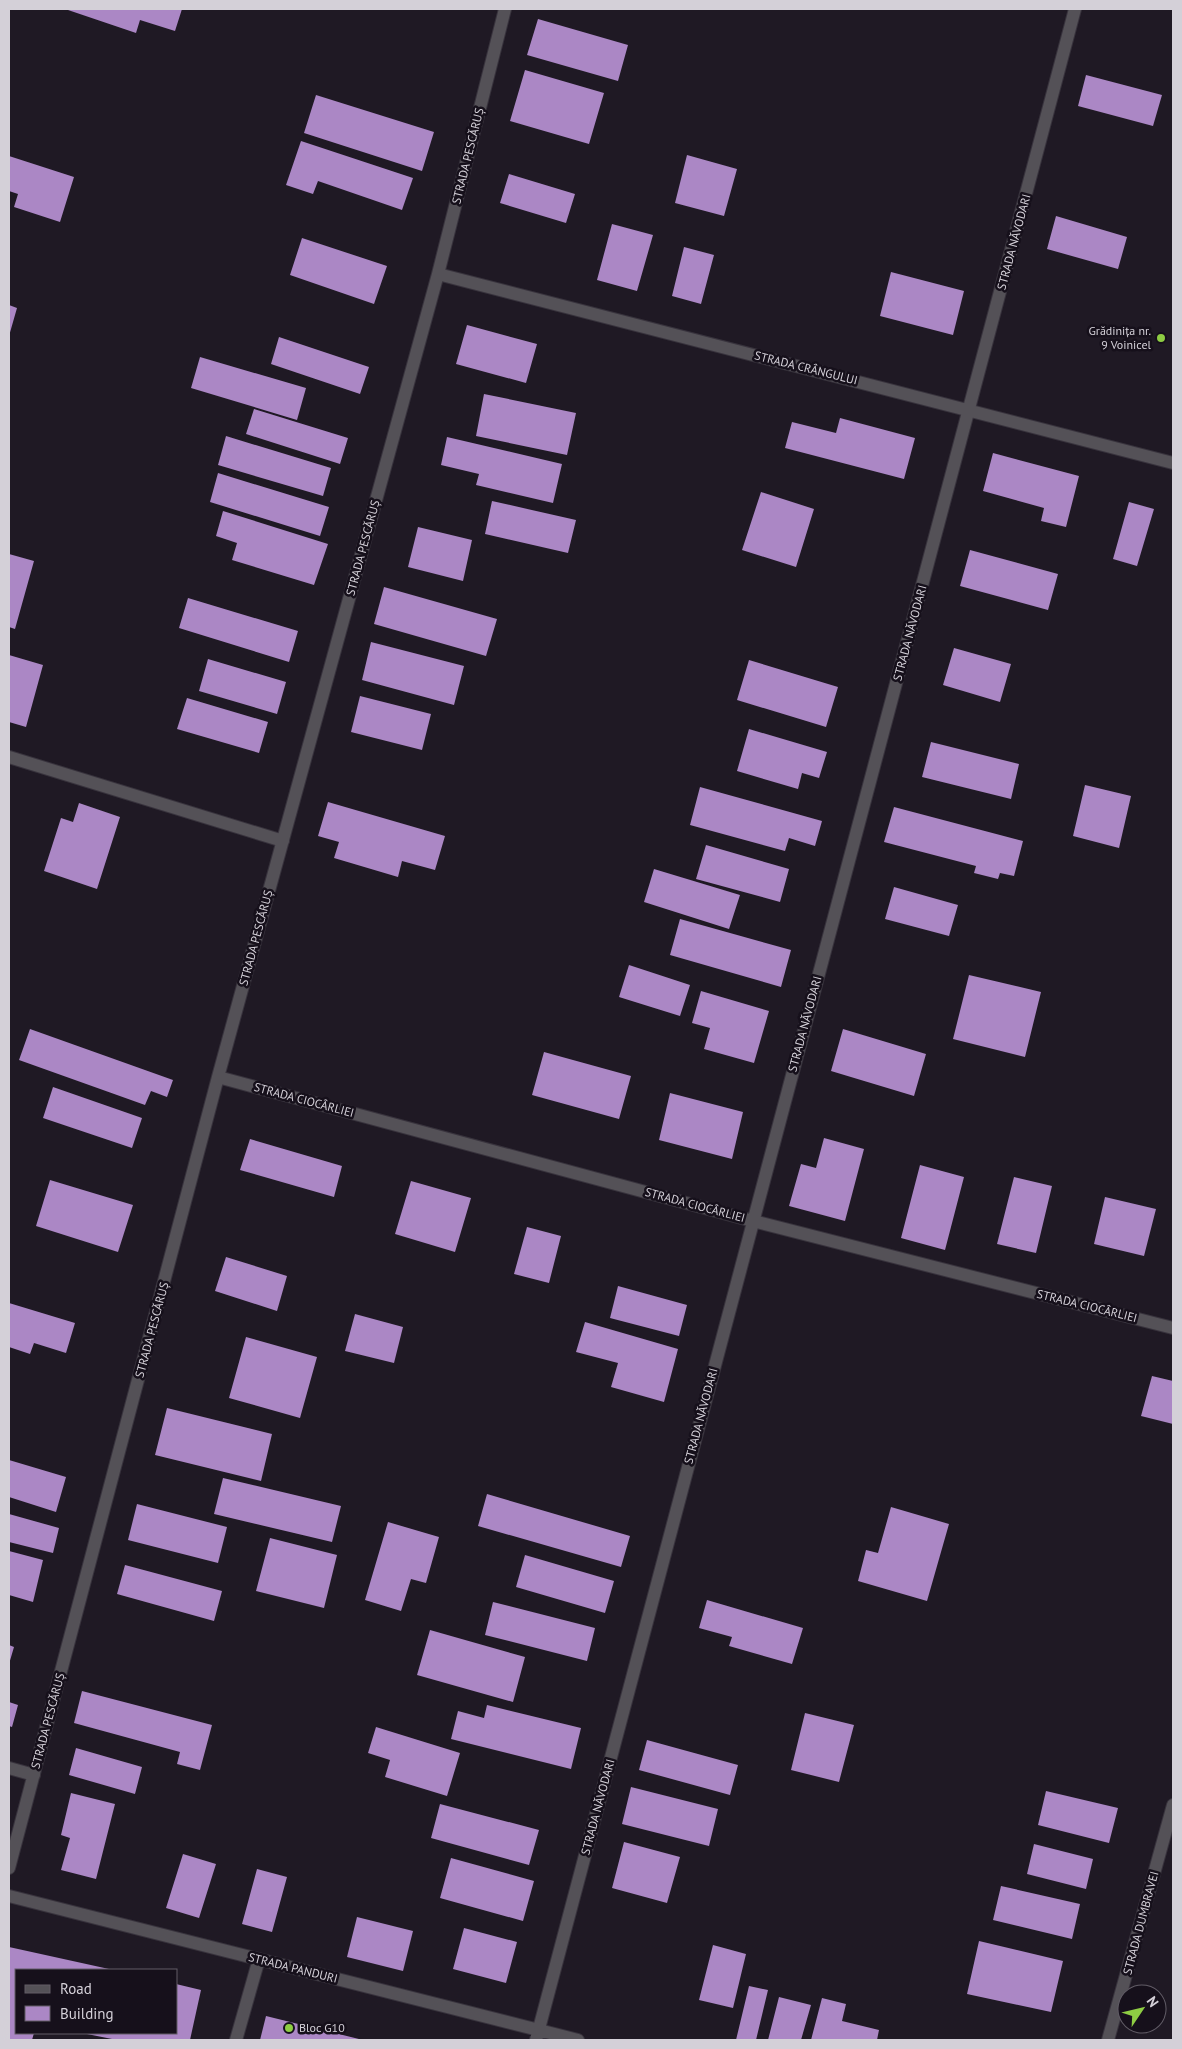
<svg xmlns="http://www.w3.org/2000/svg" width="1182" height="2049" viewBox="0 0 1182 2049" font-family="'PT Sans',sans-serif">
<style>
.building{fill:#ab87c5}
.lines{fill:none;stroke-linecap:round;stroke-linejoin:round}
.minor-casing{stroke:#38333d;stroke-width:14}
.minor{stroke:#545157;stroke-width:12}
.poi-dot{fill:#8ecd43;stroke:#16101b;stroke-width:2}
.labels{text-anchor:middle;stroke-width:5;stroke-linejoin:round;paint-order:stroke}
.street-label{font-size:12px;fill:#d4d0d8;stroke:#16101b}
.poi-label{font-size:12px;fill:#d4d0d8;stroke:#16101b;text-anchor:end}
</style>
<rect width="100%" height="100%" fill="#1f1924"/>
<path class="building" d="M68,9H182L175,31L140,20L136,33L68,10Z
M538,19L628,45L618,81L527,55Z
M525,70L604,93L589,144L510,121Z
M1086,75L1162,95L1153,126L1078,106Z
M316,95L434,132L422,171L304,133Z
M301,141L413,178L402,210L318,181L313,194L286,185Z
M687,155L737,169L724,216L675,203Z
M9,156L74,177L60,222L14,207L18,194L9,191Z
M509,174L575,194L566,223L500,203Z
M1056,216L1127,237L1118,269L1047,249Z
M612,224L653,235L637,291L597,280Z
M302,238L387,266L374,304L290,275Z
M684,247L714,255L701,304L672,296Z
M891,272L964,291L953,335L880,316Z
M9,305L17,308L9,336Z
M467,325L537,344L526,383L456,364Z
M279,337L369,367L360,394L271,364Z
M200,357L306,388L297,420L191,388Z
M484,394L576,413L567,455L476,436Z
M254,409L348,438L340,464L246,434Z
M840,418L915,438L904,479L785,448L792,422L836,433Z
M226,436L331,468L323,496L218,465Z
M447,437L562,464L553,503L476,485L479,474L441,465Z
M993,453L1079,476L1066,527L1041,521L1044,508L983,491Z
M218,473L329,507L320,536L210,502Z
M761,492L814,509L796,567L742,550Z
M492,501L576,520L568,553L485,534Z
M1129,502L1154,509L1137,566L1113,559Z
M223,511L328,544L314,585L232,560L237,543L216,536Z
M418,527L472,540L463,581L408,567Z
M970,550L1058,574L1048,610L960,586Z
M9,554L34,561L15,629L9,627Z
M384,587L497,619L486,656L374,624Z
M188,598L298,631L289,662L179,628Z
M371,642L464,666L454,705L362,680Z
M954,648L1011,664L1000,702L943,685Z
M9,655L43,665L26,727L9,722Z
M208,659L286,682L277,714L199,691Z
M749,660L838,687L826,727L737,700Z
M360,696L431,714L422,750L351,732Z
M187,698L268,722L259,753L177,729Z
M749,729L827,752L819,778L802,773L798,789L737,771Z
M931,742L1019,764L1011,799L922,777Z
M1085,785L1131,796L1119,848L1073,836Z
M700,787L822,821L815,846L789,838L785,851L690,825Z
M328,802L445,836L435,870L402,861L398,877L334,858L339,842L318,836Z
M79,803L120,817L97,889L44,871L61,818L73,822Z
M894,807L1023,841L1014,876L1000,873L998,879L974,873L976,866L884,842Z
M706,845L789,869L780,902L696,879Z
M654,869L740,895L729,929L644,902Z
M894,887L958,905L949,936L885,919Z
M680,919L791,950L781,987L670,955Z
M629,965L690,985L680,1016L619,997Z
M969,975L1041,992L1025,1057L953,1039Z
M701,991L769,1011L754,1063L704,1049L710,1028L692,1023Z
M30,1029L173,1080L167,1097L151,1091L145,1105L19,1060Z
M843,1029L926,1054L914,1096L831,1071Z
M544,1052L631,1076L619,1119L532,1095Z
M53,1087L142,1118L132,1148L43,1118Z
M670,1093L743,1112L732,1159L659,1140Z
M824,1138L864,1149L845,1221L789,1206L801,1164L816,1168Z
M250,1139L342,1166L334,1197L240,1170Z
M920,1165L964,1177L945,1250L901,1238Z
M1014,1177L1052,1186L1036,1253L997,1244Z
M50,1180L133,1205L118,1252L36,1226Z
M411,1181L471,1198L455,1252L395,1234Z
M1105,1197L1156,1209L1144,1256L1094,1244Z
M527,1227L561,1236L549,1283L514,1274Z
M226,1257L287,1276L277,1311L215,1291Z
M618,1286L687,1305L679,1336L610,1318Z
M9,1303L75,1323L66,1353L34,1343L30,1354L9,1347Z
M355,1314L403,1327L394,1363L345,1351Z
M585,1322L678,1349L664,1402L611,1387L618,1363L576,1352Z
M246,1337L317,1357L300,1418L229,1398Z
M1152,1376L1173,1381V1424L1141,1416Z
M167,1408L272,1434L261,1481L155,1455Z
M9,1460L66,1477L56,1512L9,1497Z
M223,1478L341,1506L332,1542L214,1514Z
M487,1494L630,1536L621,1567L478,1526Z
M137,1504L227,1527L218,1563L128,1540Z
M891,1507L949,1524L927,1601L858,1581L866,1550L878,1553Z
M9,1514L59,1528L53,1553L9,1542Z
M388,1522L439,1537L426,1583L411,1579L401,1611L365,1600Z
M270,1538L337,1555L324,1608L256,1591Z
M9,1551L43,1560L33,1602L9,1595Z
M525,1555L614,1581L605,1613L516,1587Z
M125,1565L222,1591L214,1621L117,1594Z
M707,1600L803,1628L792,1664L729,1646L732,1637L699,1628Z
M493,1602L595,1628L587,1661L485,1635Z
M430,1630L525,1657L513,1702L417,1675Z
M9,1645L14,1647L9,1664Z
M82,1691L212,1725L200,1770L177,1764L180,1752L74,1723Z
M9,1702L18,1705L12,1727L9,1726Z
M487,1705L581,1728L571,1769L451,1739L458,1711L484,1718Z
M805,1713L854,1725L839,1782L791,1770Z
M376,1727L460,1753L447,1796L385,1777L390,1760L368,1753Z
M647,1740L738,1765L730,1795L639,1770Z
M76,1748L142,1767L135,1794L69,1775Z
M631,1787L718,1809L709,1846L622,1824Z
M1046,1791L1118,1808L1109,1843L1038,1825Z
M71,1793L115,1804L96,1879L61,1870L70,1838L61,1835Z
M440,1804L539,1830L529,1865L431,1838Z
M624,1842L680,1857L667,1903L612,1888Z
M1034,1844L1093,1859L1086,1889L1027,1874Z
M183,1854L216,1864L199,1918L166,1908Z
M451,1858L534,1881L523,1921L440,1898Z
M257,1869L287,1877L272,1932L242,1924Z
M1001,1886L1080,1904L1072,1939L993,1920Z
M357,1917L413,1931L403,1971L347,1957Z
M464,1928L517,1942L506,1983L453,1969Z
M979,1941L1063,1961L1051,2012L967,1994Z
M713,1945L746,1954L733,2008L699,2000Z
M9,1947L109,1969V1970H16V2033H34L32,2040H9Z
M176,1984L201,1990L190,2040H117L87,2034L176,2033Z
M749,1986L768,1990L756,2040H736Z
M779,1997L811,2005L801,2040H768Z
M822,1998L846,2004L842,2021L879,2030L877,2040H811Z
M266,2016L363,2040H260Z"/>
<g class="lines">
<defs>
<path id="minor" d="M438,274L1173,463
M9,757L283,841
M218,1077L753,1221L1173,1328
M9,1768L34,1775
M9,1868L218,1077L438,274L505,9
M9,1896L578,2040
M236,2040L259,1959
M536,2040L1075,9
M1108,2040L1173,1805"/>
</defs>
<use href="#minor" class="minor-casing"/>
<use href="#minor" class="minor"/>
</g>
<g class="poi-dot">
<circle cx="1161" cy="338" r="5"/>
<circle cx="289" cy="2028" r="5"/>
</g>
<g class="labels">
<g class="street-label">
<text transform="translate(468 156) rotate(-76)" y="4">STRADA PESCĂRUȘ</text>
<text transform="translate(1014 242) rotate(-75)" y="4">STRADA NĂVODARI</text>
<text transform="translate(806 368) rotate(14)" y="4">STRADA CRÂNGULUI</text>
<text transform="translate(363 548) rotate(-75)" y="4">STRADA PESCĂRUȘ</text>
<text transform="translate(910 633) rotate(-75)" y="4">STRADA NĂVODARI</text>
<text transform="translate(256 938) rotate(-75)" y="4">STRADA PESCĂRUȘ</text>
<text transform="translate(805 1024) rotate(-75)" y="4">STRADA NĂVODARI</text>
<text transform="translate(304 1100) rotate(15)" y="4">STRADA CIOCÂRLIEI</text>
<text transform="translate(695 1205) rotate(15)" y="4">STRADA CIOCÂRLIEI</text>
<text transform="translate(1087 1306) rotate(14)" y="4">STRADA CIOCÂRLIEI</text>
<text transform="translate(152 1330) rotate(-75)" y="4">STRADA PESCĂRUȘ</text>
<text transform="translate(701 1416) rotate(-75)" y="4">STRADA NĂVODARI</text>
<text transform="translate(48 1721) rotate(-75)" y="4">STRADA PESCĂRUȘ</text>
<text transform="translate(598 1807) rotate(-75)" y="4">STRADA NĂVODARI</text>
<text transform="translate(1141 1923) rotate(-75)" y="4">STRADA DUMBRAVEI</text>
<text transform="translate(293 1968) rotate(14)" y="4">STRADA PANDURI</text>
</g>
<g class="poi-label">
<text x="1151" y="335">Grădinița nr.<tspan x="1151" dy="14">9 Voinicel</tspan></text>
<text x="299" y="2032" text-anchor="start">Bloc G10</text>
</g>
</g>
<rect width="1182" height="2049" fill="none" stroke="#d4d0d8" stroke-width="20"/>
<rect x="15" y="1969" width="162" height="65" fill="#16101b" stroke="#625d67"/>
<rect x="25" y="1985" width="25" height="8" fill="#545157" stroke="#625d67"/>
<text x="60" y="1994" font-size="15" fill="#d4d0d8">Road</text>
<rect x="25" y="2006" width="25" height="15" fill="#ab87c5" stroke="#625d67"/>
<text x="60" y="2019" font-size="15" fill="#d4d0d8">Building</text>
<g transform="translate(1142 2009) rotate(55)"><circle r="24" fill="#16101b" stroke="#625d67"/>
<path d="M0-4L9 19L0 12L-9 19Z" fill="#8ecd43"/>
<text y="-8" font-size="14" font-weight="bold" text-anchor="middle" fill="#d4d0d8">N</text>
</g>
</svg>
